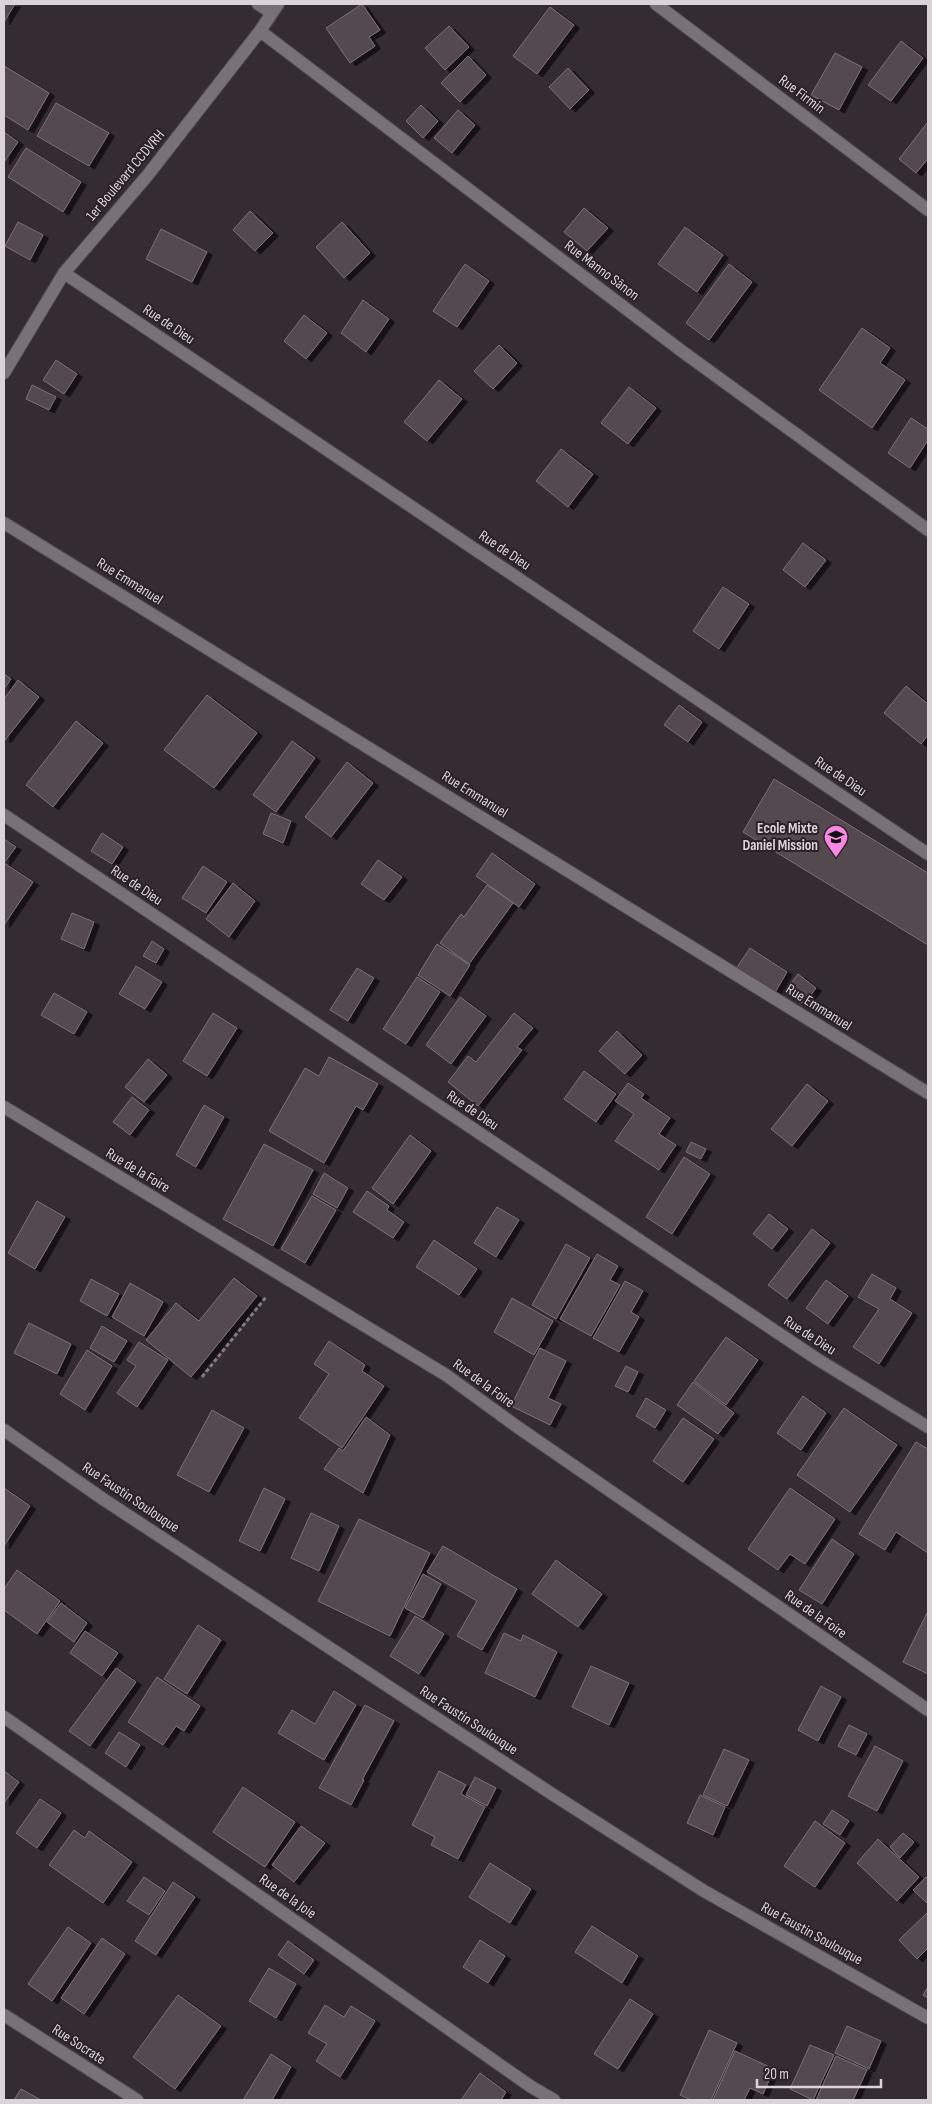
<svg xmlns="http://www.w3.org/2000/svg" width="932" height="2104" viewBox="0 0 932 2104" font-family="'Sofia Sans Condensed',sans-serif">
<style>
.building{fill:#534850;stroke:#7c7079;filter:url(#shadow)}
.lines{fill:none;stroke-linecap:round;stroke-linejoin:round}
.minor-casing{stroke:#534950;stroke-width:14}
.path{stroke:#837b81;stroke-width:3;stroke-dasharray:4 2.5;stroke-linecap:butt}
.minor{stroke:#787276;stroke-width:12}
.labels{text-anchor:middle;stroke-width:4;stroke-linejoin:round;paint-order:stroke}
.street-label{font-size:15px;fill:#dad3d8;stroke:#2b2128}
.poi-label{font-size:15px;font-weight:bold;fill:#dad3d8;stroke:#2b2128;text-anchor:end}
</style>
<defs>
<filter id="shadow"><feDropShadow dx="5.5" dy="3" stdDeviation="0" flood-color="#0009"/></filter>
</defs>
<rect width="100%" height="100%" fill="#352b32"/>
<path class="building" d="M4,4H15L4,22Z
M362,4L380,30L369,37L375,46L350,63L326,28Z
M550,7L574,25L537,74L513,56Z
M449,26L469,47L445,70L425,48Z
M901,41L923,58L891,101L868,85Z
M835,53L862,67L839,110L811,95Z
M468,56L486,75L460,102L441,83Z
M4,66L49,93L28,130L4,115Z
M568,68L589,90L570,109L549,87Z
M56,103L109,133L89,166L37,136Z
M421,105L438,121L423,138L406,121Z
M458,110L475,125L452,153L434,138Z
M928,122V159L916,173L899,159Z
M4,132L18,142L4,162Z
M26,148L81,182L63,212L8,177Z
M584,208L608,228L587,251L564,232Z
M250,211L273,233L255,251L233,230Z
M18,222L43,235L30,260L5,246Z
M342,222L370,253L344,278L316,247Z
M685,227L723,255L697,292L658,264Z
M161,229L207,252L192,282L146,259Z
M465,264L489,281L457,327L433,311Z
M729,264L752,282L709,340L686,323Z
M363,300L389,319L366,352L341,333Z
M304,315L327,333L306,359L284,341Z
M862,328L890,348L880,363L905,380L872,428L819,390Z
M499,345L517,363L493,389L474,371Z
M56,360L77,374L64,394L43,380Z
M439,380L462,399L427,441L404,422Z
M32,385L56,397L49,410L26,399Z
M629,387L656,408L628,444L601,423Z
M911,418L928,429V440L910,468L888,453Z
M561,449L593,474L568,507L536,481Z
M803,543L826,560L805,587L783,570Z
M723,587L749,604L719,649L693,631Z
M4,674L11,679L4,689Z
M18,680L39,697L5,740L4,739V699Z
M906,686L928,704V735L921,744L884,713Z
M207,695L257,733L214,788L164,750Z
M679,705L702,722L688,742L664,725Z
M76,721L103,743L53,807L26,785Z
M292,741L315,758L276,812L253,795Z
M347,762L373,783L331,837L305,817Z
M774,779L928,873V945L743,832Z
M271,813L291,821L283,843L263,834Z
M102,833L123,847L112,864L91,851Z
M4,839L16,847L4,863L33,882L4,925Z
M492,853L535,884L519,907L476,876Z
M378,860L402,877L384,900L361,884Z
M203,866L227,882L206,913L182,898Z
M233,883L255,901L229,937L206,919Z
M487,885L513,903L469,964L440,943L461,914L464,917Z
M72,913L94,922L84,949L61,939Z
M152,941L164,949L156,963L143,956Z
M437,944L470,965L450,996L418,975Z
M750,948L787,972L774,994L736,969Z
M136,966L162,982L145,1009L119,994Z
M357,968L374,978L348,1021L330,1010Z
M798,974L816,988L804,1004L785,991Z
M417,977L440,992L406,1044L383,1029Z
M54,993L87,1012L74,1034L41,1015Z
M460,997L486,1016L451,1064L426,1045Z
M213,1013L237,1028L207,1076L183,1061Z
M514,1013L533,1028L517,1047L522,1050L478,1106L448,1082L468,1056L476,1062Z
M617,1031L642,1055L625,1074L599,1051Z
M329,1057L378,1084L363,1110L356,1106L324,1163L269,1131L305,1068L319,1076Z
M148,1059L167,1075L144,1102L125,1087Z
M584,1071L616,1094L596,1122L564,1099Z
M628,1083L644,1094L641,1098L670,1118L659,1134L676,1145L659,1170L615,1141L634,1114L615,1101Z
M807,1084L828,1101L792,1146L771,1129Z
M132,1097L149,1110L130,1135L113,1122Z
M204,1105L224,1117L196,1167L176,1155Z
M410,1135L431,1151L393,1204L372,1188Z
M691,1142L706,1149L701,1159L686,1152Z
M264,1144L313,1170L273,1246L223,1219Z
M684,1157L710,1174L672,1234L646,1217Z
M324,1173L348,1188L337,1208L313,1194Z
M367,1191L389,1206L387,1210L404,1222L393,1238L353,1212Z
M312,1196L336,1210L305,1263L281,1249Z
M37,1201L65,1217L35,1269L8,1253Z
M497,1207L519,1220L496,1257L474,1243Z
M769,1214L788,1229L772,1249L753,1234Z
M812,1229L830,1243L787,1299L768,1285Z
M434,1240L477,1269L459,1295L416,1267Z
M566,1244L590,1258L556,1319L532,1305Z
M597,1254L618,1266L610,1280L620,1285L591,1336L560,1319Z
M872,1274L896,1288L890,1299L912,1313L879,1364L853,1347L879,1309L858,1297Z
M234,1278L257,1296L191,1377L146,1340L176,1303L199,1321Z
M91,1279L119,1294L107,1316L80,1301Z
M826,1280L848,1296L828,1324L806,1308Z
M625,1281L643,1291L631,1312L639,1317L619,1352L593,1338Z
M130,1283L163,1302L144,1336L112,1317Z
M512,1298L553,1321L534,1355L494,1332Z
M29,1323L71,1344L57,1374L14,1353Z
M102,1326L127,1341L114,1362L90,1348Z
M726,1337L758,1360L726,1405L694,1381Z
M329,1341L365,1365L362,1371L384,1386L342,1448L299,1418L329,1374L314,1364Z
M139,1342L168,1360L137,1407L117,1393L136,1366L127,1360Z
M540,1348L566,1361L548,1398L561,1404L550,1425L511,1406Z
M87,1350L112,1366L85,1410L60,1394Z
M626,1366L638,1372L628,1392L615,1386Z
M693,1382L734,1413L718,1434L677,1405Z
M803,1396L826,1413L801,1450L777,1433Z
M646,1398L666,1410L655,1428L636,1416Z
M844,1408L897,1445L850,1512L797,1475Z
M212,1410L244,1428L209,1492L177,1475Z
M366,1417L390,1435L363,1493L324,1469L339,1448L343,1451Z
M683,1418L714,1439L683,1482L653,1461Z
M916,1442L928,1449V1553L896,1532L885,1550L859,1534Z
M4,1488L30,1506L4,1546Z
M264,1488L285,1499L260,1551L239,1541Z
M790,1488L835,1519L805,1564L790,1554L778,1570L748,1549Z
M311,1513L339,1526L319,1571L291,1558Z
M359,1519L430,1553L390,1636L318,1601Z
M832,1539L854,1554L822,1604L799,1590Z
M443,1546L517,1589L482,1650L457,1636L477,1601L427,1572Z
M556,1560L602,1594L578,1627L532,1594Z
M17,1570L60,1601L37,1634L4,1610V1589Z
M423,1574L441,1584L423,1618L405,1608Z
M61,1603L87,1623L74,1642L47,1622Z
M927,1613H928V1674L903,1662Z
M415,1616L444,1634L419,1674L390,1656Z
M198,1625L221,1640L187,1694L164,1679Z
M85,1631L118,1653L102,1676L70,1653Z
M504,1633L521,1641L523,1635L557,1652L535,1697L485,1673Z
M591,1666L629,1683L609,1725L572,1707Z
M116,1668L136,1682L90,1746L69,1731Z
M157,1677L200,1706L184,1731L176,1726L163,1745L128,1722Z
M821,1686L841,1697L818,1741L798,1730Z
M334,1691L356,1705L324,1760L278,1733L292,1710L315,1724Z
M365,1705L394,1721L362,1780H364L351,1805L319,1788Z
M849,1725L867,1734L856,1755L838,1746Z
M119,1732L140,1745L126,1767L105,1753Z
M875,1746L903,1761L877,1811L848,1796Z
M724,1749L749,1760L727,1806L703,1795Z
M4,1771L19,1782L4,1803Z
M439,1771L466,1785L461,1794L485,1807L458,1859L431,1845L435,1837L412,1825Z
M475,1777L496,1788L487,1806L466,1795Z
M243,1787L295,1822L265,1867L213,1832Z
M700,1795L725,1807L713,1835L687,1823Z
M40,1799L61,1813L37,1848L16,1833Z
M832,1810L849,1821L840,1835L823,1824Z
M815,1821L845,1843L815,1887L784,1866Z
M301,1826L325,1843L294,1882L272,1865Z
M74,1830L85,1838L89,1831L132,1862L103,1903L49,1865Z
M903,1833L914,1842L900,1858L890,1847Z
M878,1839L919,1877L897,1901L857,1863Z
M490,1863L531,1889L510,1923L469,1897Z
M144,1877L165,1891L149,1915L127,1901Z
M926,1877L928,1879L927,1903L913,1890Z
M173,1882L195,1897L156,1955L135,1941Z
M928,1912V1948L917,1959L899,1940Z
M592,1926L638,1956L622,1983L575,1952Z
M68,1927L91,1943L52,2001L28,1984Z
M102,1938L125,1954L84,2014L61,1998Z
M480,1940L505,1956L488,1983L463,1967Z
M288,1941L314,1960L304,1974L278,1955Z
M269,1968L296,1984L276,2018L249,2001Z
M928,1987V1998L923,1995Z
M178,1995L221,2026L175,2089L133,2057Z
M630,1999L653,2014L618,2069L594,2054Z
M325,2005L344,2017L351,2006L375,2021L340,2077L316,2061L327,2044L308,2033Z
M847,2026L881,2041L869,2069L835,2053Z
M709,2030L737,2043L711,2100H691L680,2095Z
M810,2045L834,2055L813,2100L790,2089Z
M735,2051L774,2069L763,2094L750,2088L744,2100H713Z
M271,2054L291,2067L272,2100H243Z
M836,2056L867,2070L853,2100H816Z
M480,2073L506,2092L501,2100H461Z
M21,2089L41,2100H14Z"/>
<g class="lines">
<defs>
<path id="minor" d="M258,4L272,13
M656,4L928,210
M260,31L683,352L928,530
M64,273L928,854
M4,373L64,273L147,176L260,31L278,4
M4,523L928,1093
M4,815L817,1359L928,1427
M4,1107L446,1375L516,1426L928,1710
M4,1430L103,1499L552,1794L704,1891L928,2018
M4,1717L530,2086L554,2100
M4,2015L137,2100"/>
</defs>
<use href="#minor" class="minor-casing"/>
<path class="path" d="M202,1377L266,1297"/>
<use href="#minor" class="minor"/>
</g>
<defs>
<symbol id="school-pin" viewBox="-11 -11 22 30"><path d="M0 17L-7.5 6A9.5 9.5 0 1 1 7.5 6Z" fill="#fb87e5" stroke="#2b2128"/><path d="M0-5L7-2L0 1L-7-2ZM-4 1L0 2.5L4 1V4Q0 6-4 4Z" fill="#111"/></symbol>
</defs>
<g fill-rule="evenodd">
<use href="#school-pin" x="822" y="823" width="28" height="38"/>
</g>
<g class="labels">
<g class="street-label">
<text transform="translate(802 94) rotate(37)" y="5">Rue Firmin</text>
<text transform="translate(125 175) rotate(-50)" y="5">1er Boulevard CCDVRH</text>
<text transform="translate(602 270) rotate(37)" y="5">Rue Manno Sânon</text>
<text transform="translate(169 324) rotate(34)" y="5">Rue de Dieu</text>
<text transform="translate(505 550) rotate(34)" y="5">Rue de Dieu</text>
<text transform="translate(130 581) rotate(32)" y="5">Rue Emmanuel</text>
<text transform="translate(841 776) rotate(34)" y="5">Rue de Dieu</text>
<text transform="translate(475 794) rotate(32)" y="5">Rue Emmanuel</text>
<text transform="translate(137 885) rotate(34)" y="5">Rue de Dieu</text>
<text transform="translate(819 1007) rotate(32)" y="5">Rue Emmanuel</text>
<text transform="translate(473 1110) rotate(34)" y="5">Rue de Dieu</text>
<text transform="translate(138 1170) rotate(31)" y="5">Rue de la Foire</text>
<text transform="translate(810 1335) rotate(33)" y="5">Rue de Dieu</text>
<text transform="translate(484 1383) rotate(36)" y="5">Rue de la Foire</text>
<text transform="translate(131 1497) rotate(34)" y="5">Rue Faustin Soulouque</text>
<text transform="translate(816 1614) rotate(35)" y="5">Rue de la Foire</text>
<text transform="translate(469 1720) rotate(33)" y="5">Rue Faustin Soulouque</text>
<text transform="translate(288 1896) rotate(35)" y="5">Rue de la Joie</text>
<text transform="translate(812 1933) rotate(29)" y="5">Rue Faustin Soulouque</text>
<text transform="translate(79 2044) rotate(33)" y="5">Rue Socrate</text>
</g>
<g class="poi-label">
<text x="818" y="833">Ecole Mixte<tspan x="818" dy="17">Daniel Mission</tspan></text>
</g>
</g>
<rect width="932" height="2104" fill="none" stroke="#dad3d8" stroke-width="10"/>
<path d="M757 2079v8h124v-8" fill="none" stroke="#dad3d8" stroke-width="2.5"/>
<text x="764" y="2079" font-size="15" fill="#dad3d8" stroke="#2b2128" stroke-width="4" paint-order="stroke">20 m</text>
</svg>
